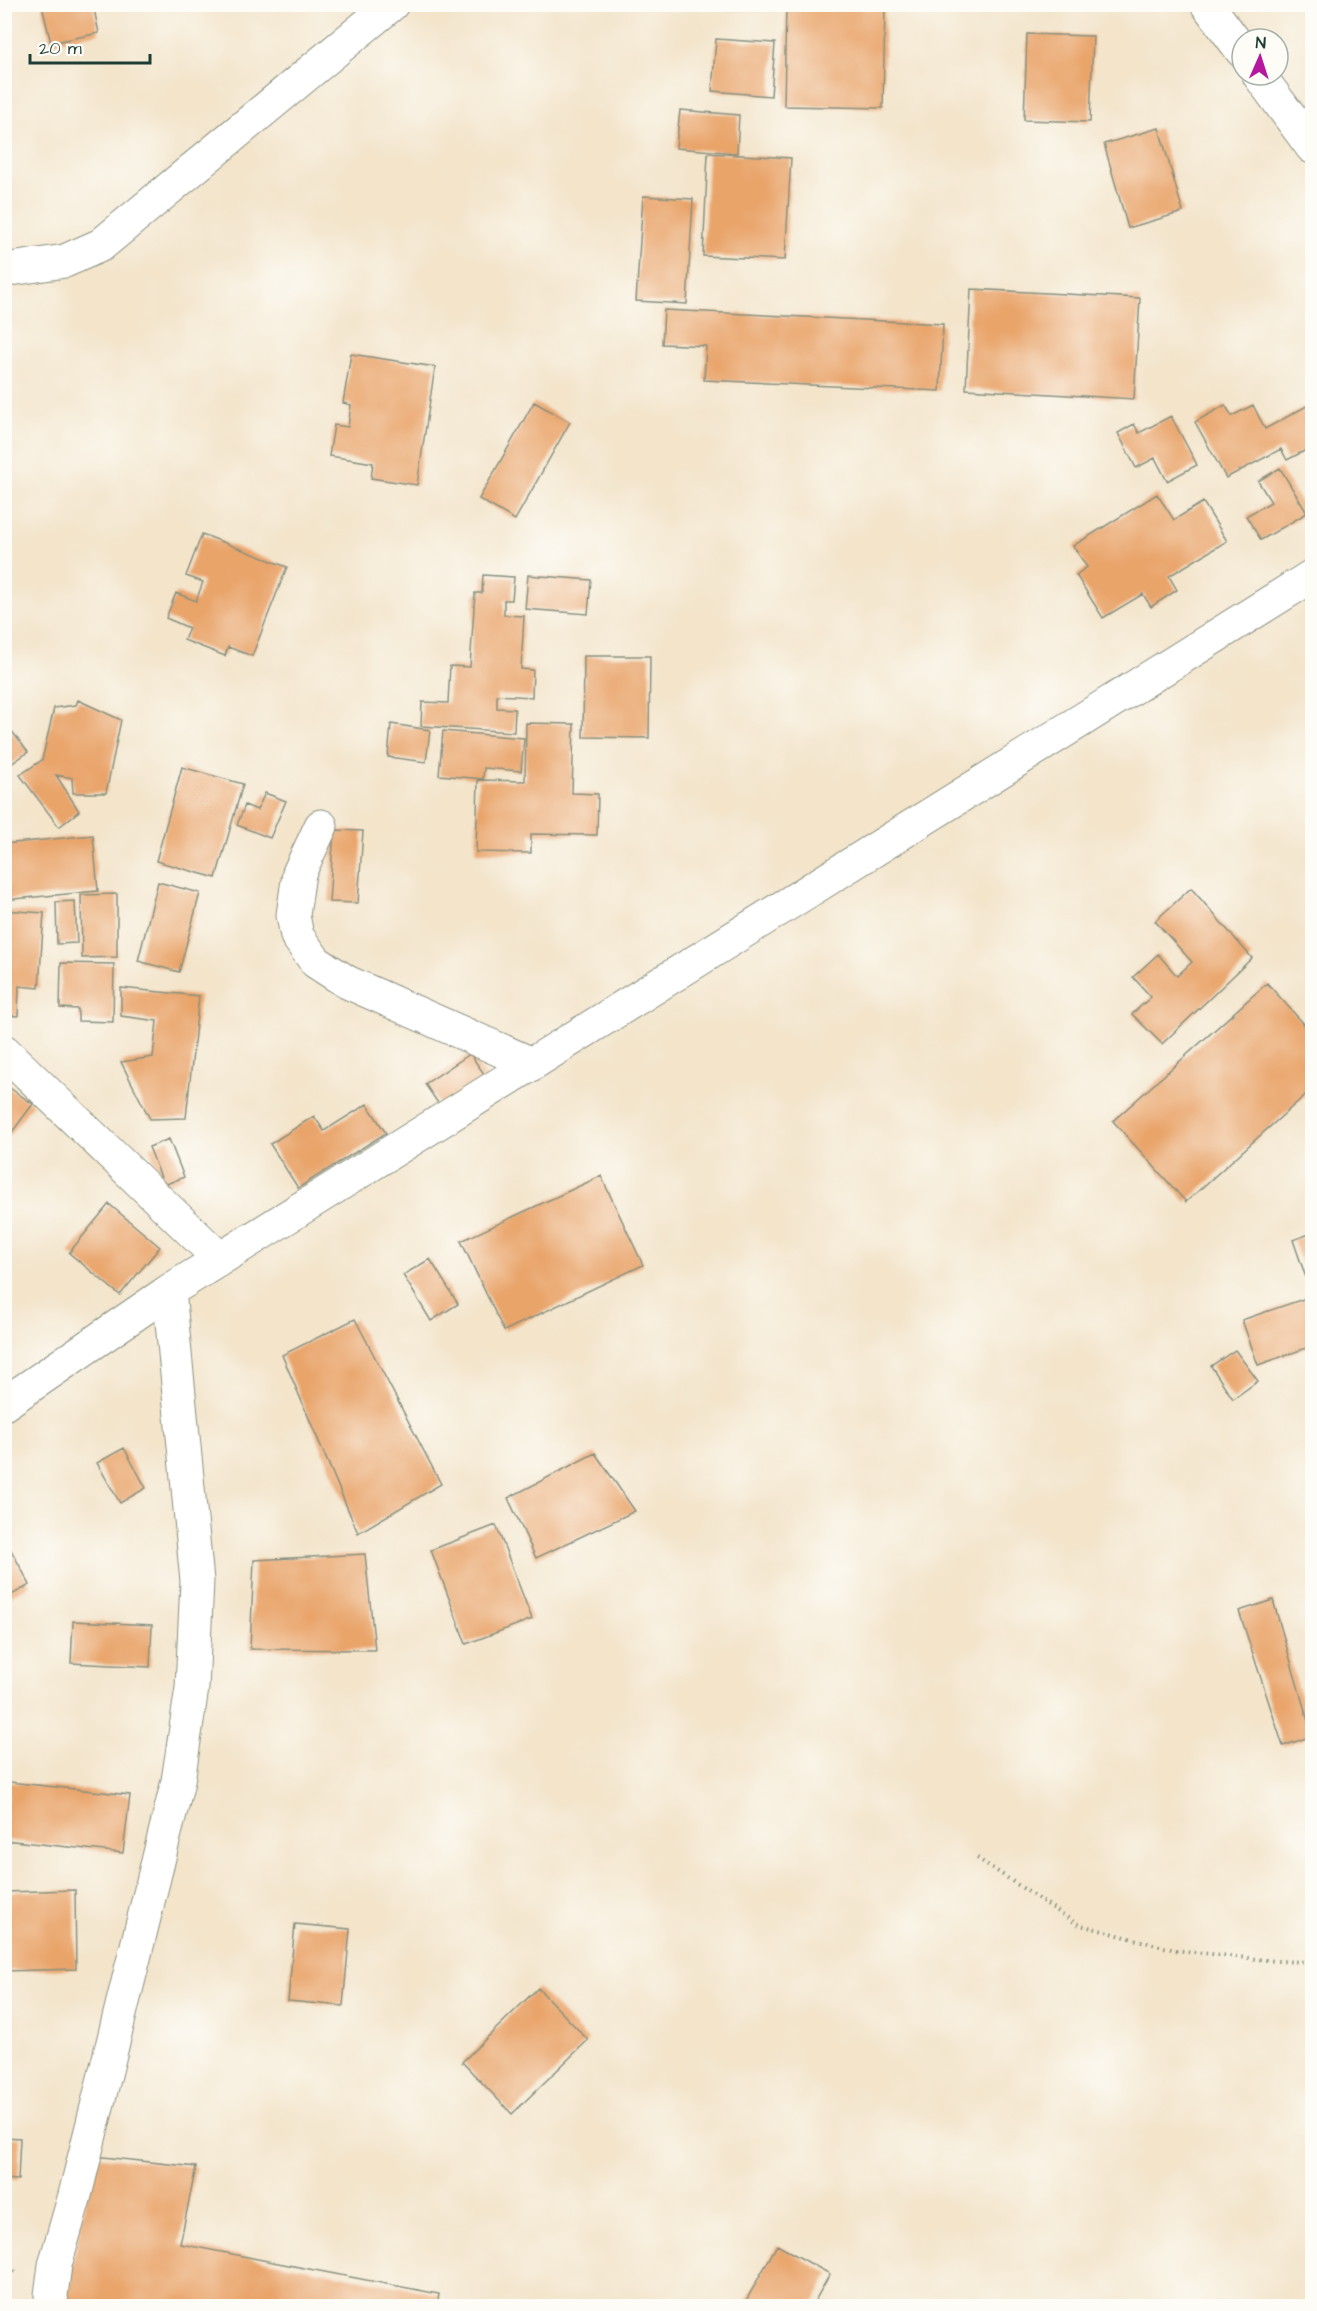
<svg xmlns="http://www.w3.org/2000/svg" width="1317" height="2311" viewBox="0 0 1317 2311" font-family="'Architects Daughter',sans-serif">
<style>
.building{fill:#e9a46b}
.lines{fill:none;stroke-linecap:round;stroke-linejoin:round}
.minor-casing{stroke:#89907f;stroke-width:35}
.major-casing{stroke:#89907f;stroke-width:35}
.path{stroke:#89907f;stroke-width:4;stroke-dasharray:1.5 4.5;stroke-linecap:butt}
.minor{stroke:#fff;stroke-width:33}
.major{stroke:#fff;stroke-width:33}
</style>
<rect width="100%" height="100%" fill="#fdfcf7"/>
<filter id="ink" filterUnits="userSpaceOnUse"><feTurbulence type="fractalNoise" baseFrequency=".0167" numOctaves="2"/><feDisplacementMap in="SourceGraphic" scale="12" xChannelSelector="R" yChannelSelector="G"/><feConvolveMatrix kernelMatrix="1 2 1 2 8 2 1 2 1" color-interpolation-filters="sRGB"/></filter>
<filter id="wash" filterUnits="userSpaceOnUse"><feTurbulence type="fractalNoise" baseFrequency=".008" numOctaves="4" result="noise"/><feDisplacementMap in="SourceGraphic" scale="24" xChannelSelector="R" yChannelSelector="G"/><feGaussianBlur stdDeviation="1.35" result="paint"/><feColorMatrix in="noise" values="0 0 0 0 0 0 0 0 0 0 0 0 0 0 0 0 0 1.4 0 .05"/><feComposite in="paint" operator="in"/></filter>
<g filter="url(#wash)">
<rect width="100%" height="100%" fill="#f3e4ca"/>
<g id="blocks">
<path class="building" d="M49,4H93L99,33L51,43L42,6Z
M724,4H776V10H724Z
M786,4H885L883,108L784,106Z
M1027,34L1093,36L1090,122L1024,120Z
M716,39L775,43L771,96L712,91Z
M680,110L739,115L737,153L676,148Z
M1159,128L1183,212L1128,228L1104,144Z
M708,153L791,158L785,260L703,256Z
M643,196L693,199L687,304L636,301Z
M971,289L1140,298L1134,399L966,389Z
M664,310L943,324L940,391L704,380L706,346L662,344Z
M351,354L435,367L417,485L371,478L373,463L329,456L334,425L348,427L351,405L343,403Z
M534,402L570,422L515,520L479,499Z
M1312,403V447L1287,460L1281,449L1226,478L1195,422L1225,405L1232,416L1253,405L1265,429Z
M1171,416L1197,465L1167,481L1155,458L1136,468L1118,433L1134,424L1139,433Z
M1280,468L1307,513L1261,540L1246,516L1271,502L1258,481Z
M1157,494L1174,520L1203,502L1227,541L1169,576L1177,590L1151,607L1143,594L1103,618L1076,575L1087,567L1073,546Z
M202,534L287,567L252,656L228,647L225,656L184,640L189,628L166,618L176,593L196,601L203,582L186,576Z
M483,575L514,577L512,600H504V615L524,616L521,669L533,670L532,697L497,695V708L515,709L514,732L421,726L422,702L448,703L450,666L470,667L475,593H482Z
M528,575L591,580L588,614L525,609Z
M584,656H650L649,738L583,737Z
M78,700L121,720L106,793H73L72,778L56,775L79,811L59,827L20,775L42,760L54,708L76,705Z
M4,721L28,752L4,769Z
M526,723L574,724L572,793L598,794L597,835L531,834V853L476,852L478,780L525,781Z
M391,724L430,730L426,762L388,757Z
M443,731L524,738L521,771L484,768L483,779L439,775Z
M182,767L243,784L216,878L156,861Z
M265,793L286,801L270,838L237,825L245,805L257,810Z
M334,830L363,831L358,903L329,902Z
M93,835L98,891L4,900V844Z
M158,882L200,893L179,972L138,961Z
M1191,888L1252,958L1162,1044L1132,1014L1151,997L1133,977L1158,954L1177,976L1192,962L1155,921Z
M117,894V957L82,958L81,895Z
M75,901L77,943L57,944L56,902Z
M4,910L44,913L39,988L19,986L18,1016L4,1015Z
M61,963L114,964L113,1022L78,1021V1009L60,1008Z
M1267,983L1312,1033V1089L1186,1202L1113,1121Z
M121,988L199,996L186,1118L150,1119L121,1062L153,1057L157,1021L121,1016Z
M470,1054L487,1078L442,1109L425,1084Z
M4,1084L33,1104L4,1143Z
M367,1104L386,1133L298,1188L270,1144L314,1116L324,1131Z
M169,1139L184,1177L164,1185L149,1147Z
M601,1176L643,1265L504,1331L461,1241Z
M109,1204L160,1247L120,1295L69,1253Z
M1312,1233V1295L1293,1240Z
M430,1259L458,1304L431,1321L403,1275Z
M1312,1296V1346L1258,1365L1242,1320Z
M355,1319L441,1484L358,1533L282,1355Z
M1235,1350L1258,1381L1233,1399L1211,1366Z
M124,1448L146,1488L120,1503L97,1463Z
M595,1453L635,1511L536,1558L508,1498Z
M496,1525L532,1619L466,1644L431,1550Z
M4,1537L30,1585L4,1599Z
M365,1554L375,1650L250,1649L254,1560Z
M1273,1600L1312,1735V1736L1283,1746L1239,1611Z
M73,1621L152,1625L150,1667L71,1663Z
M9,1782L130,1795L123,1853L4,1840Z
M75,1890L76,1969L5,1971V1892Z
M295,1924L350,1929L343,2006L288,2001Z
M538,1988L588,2040L512,2114L462,2062Z
M4,2137L20,2138L18,2180L4,2179Z
M94,2156L196,2167L180,2244L439,2294L437,2306H64Z
M777,2245L830,2274L812,2306H743Z"/>
</g>
</g>
<g filter="url(#ink)">
<use href="#blocks" fill-opacity="0" stroke="#89907f" stroke-width="1.5"/>
<g class="lines">
<defs>
<path id="minor" d="M4,270L65,261L101,245L392,4
M321,826L299,873L293,915L297,936L316,962L347,982L532,1064
M4,1051L220,1259
M4,1404L169,1291L1312,576
M52,2306L51,2295L55,2265L75,2195L178,1781L192,1688L197,1581L169,1291"/>
<path id="major" d="M1207,4L1242,51
M1259,75L1312,147"/>
</defs>
<use href="#minor" class="minor-casing"/>
<use href="#major" class="major-casing"/>
<path class="path" d="M977,1858L1077,1924L1175,1950L1275,1961L1312,1962
M4,2265L17,2273"/>
<use href="#minor" class="minor"/>
<use href="#major" class="major"/>
</g>
</g>
<rect width="1317" height="2311" fill="none" stroke="#fdfcf7" stroke-width="24"/>
<g transform="translate(1260 57) rotate(3)"><circle r="28" fill="#fdfcf7" stroke="#a4b0a9" stroke-width="1.5"/>
<path d="M0-4.5L10 22L0 15L-10 22Z" fill="#b5179e"/>
<text y="-9" font-size="16" font-weight="bold" text-anchor="middle" fill="#1f3d34">N</text>
</g>
<path d="M30 54v9h120v-9" fill="none" stroke="#1f3d34" stroke-width="3"/>
<text x="39" y="54" font-size="18" fill="#1f3d34" stroke="#fdfcf7" stroke-width="4.5" paint-order="stroke">20 m</text>
</svg>
